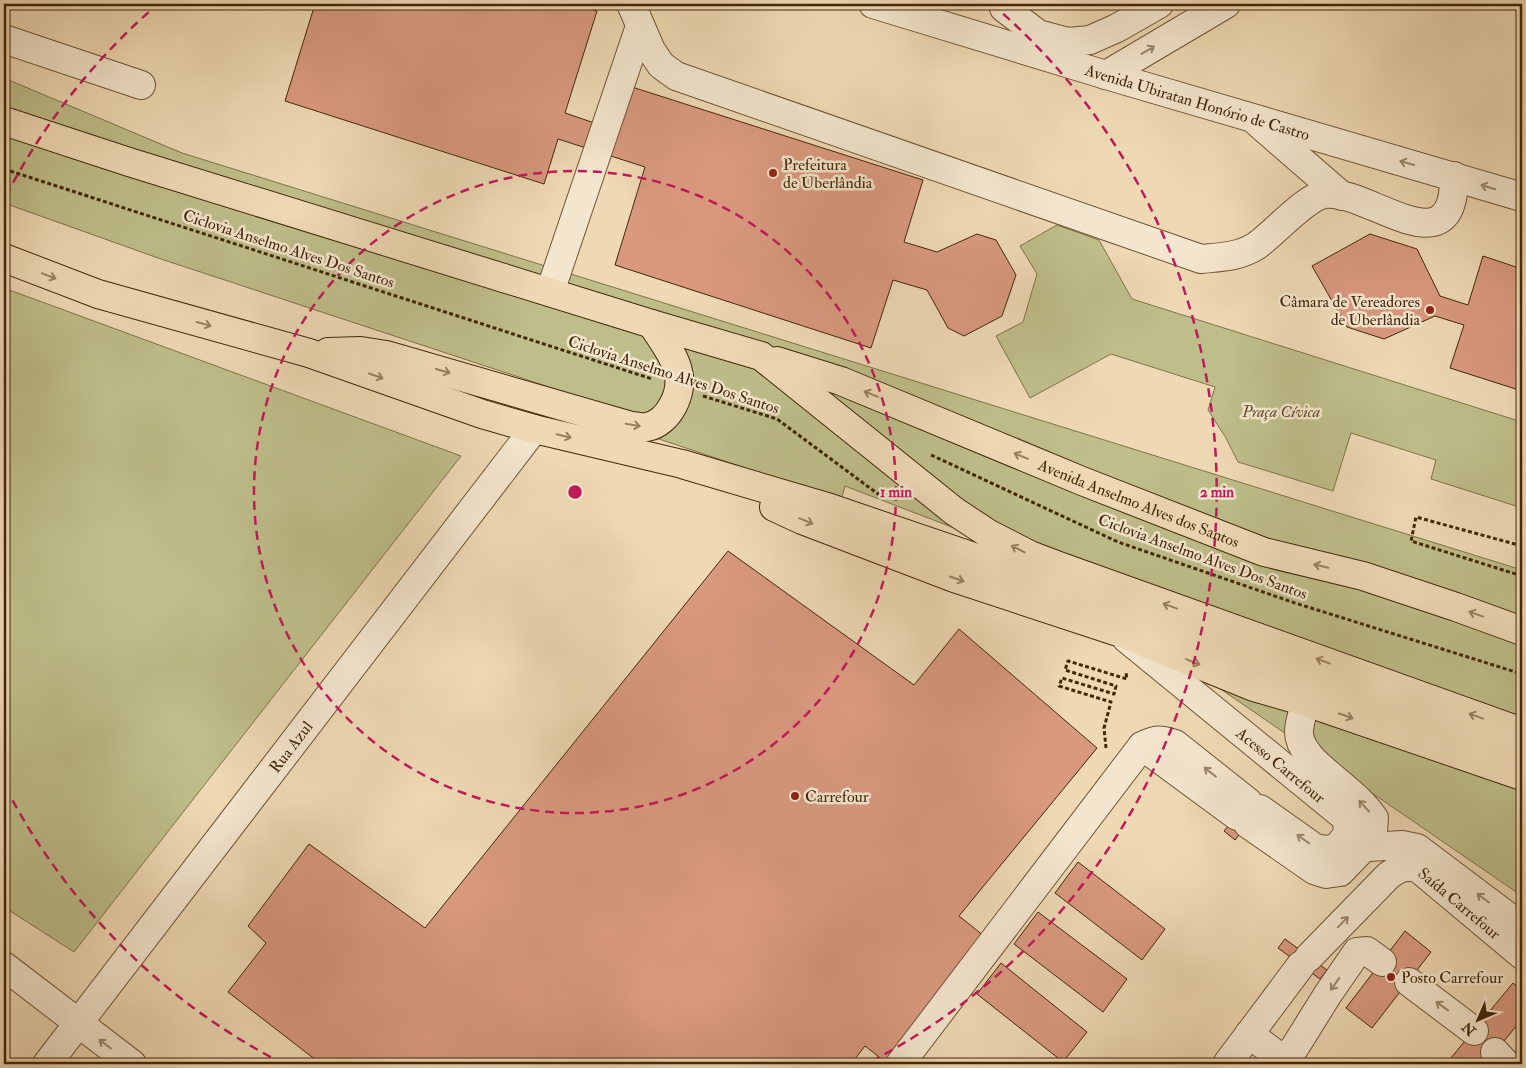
<svg xmlns="http://www.w3.org/2000/svg" width="1526" height="1068" viewBox="0 0 1526 1068" font-family="'IM FELL Double Pica',serif">
<style>
.green{fill:#bebe8a;stroke:#80724a}
.building{fill:#d9997f;stroke:#432709}
.lines{fill:none;stroke-linecap:round;stroke-linejoin:round}
.minor-casing{stroke:#6e5434;stroke-width:30}
.major-casing{stroke:#432709;stroke-width:30}
.path{stroke:#432709;stroke-width:3;stroke-dasharray:4 2.5;stroke-linecap:butt}
.minor{stroke:#f4e6ce;stroke-width:28}
.major{stroke:#eed9b4;stroke-width:28}
.oneway{stroke:#9c866c}
.oneway2{stroke:#98805e}
.ring{fill:none;stroke:#c2185b;stroke-width:2.5;stroke-dasharray:9 6}
.poi-dot{fill:#8f2418;stroke:#f4e6ce;stroke-width:2}
.labels{text-anchor:middle;stroke-width:5;stroke-linejoin:round;paint-order:stroke}
.street-label{font-size:16px;fill:#432709;stroke:#f4e6ce}
.poi-label{font-size:16px;fill:#432709;stroke:#f4e6ce;text-anchor:start}
.park-label{font-size:16px;font-style:italic;fill:#624d29;stroke:#f4e6ce}
.centre{fill:#c2185b;stroke:#f4e6ce;stroke-width:2.5}
.ring-label{font-size:15px;text-anchor:middle;font-weight:bold;fill:#c2185b;stroke:#f4e6ce;stroke-width:5;stroke-linejoin:round;paint-order:stroke}
</style>
<rect width="100%" height="100%" fill="#eed9b4"/>
<filter id="stains"><feTurbulence type="fractalNoise" baseFrequency=".004" numOctaves="4"/><feColorMatrix values="0 0 0 0 .2 0 0 0 0 .09 0 0 0 0 .02 0 0 0 .5 -.17"/></filter>
<radialGradient id="worn" r=".72"><stop offset=".6" stop-color="#630" stop-opacity="0"/><stop offset="1" stop-color="#630" stop-opacity=".3"/></radialGradient>
<path class="green" d="M4,78L182,153L1522,570V896L1027,556L845,486L841,500L638,432L643,418L161,259L4,203Z
M1057,225L1099,240L1132,299L1522,422V508L1431,479L1436,460L1351,433L1333,491L1238,462L1226,438L1208,410L1215,387L1111,354L1030,398L996,336L1023,322L1037,274L1020,246Z
M4,288L461,456L74,952L4,907Z"/>
<path class="building" d="M315,4H574L597,11L565,113L618,131L632,87L923,180L904,242L937,252L977,234L996,240L1016,275L1002,316L964,336L948,328L927,290L893,280L871,348L615,265L645,167L558,139L544,184L285,101Z
M1370,234L1417,249L1440,296L1468,305L1483,256L1522,269V391L1450,368L1464,325L1435,316L1384,339L1347,327L1312,266Z
M728,551L914,685L959,629L1097,748L959,916L989,940L888,1064L865,1046L851,1064H321L228,992L266,943L248,926L309,844L425,928Z
M1253,797L1264,805L1235,840L1224,831Z
M1078,862L1165,929L1142,960L1055,893Z
M1038,912L1127,979L1103,1012L1014,944Z
M1405,931L1431,952L1372,1028L1346,1008Z
M1285,939L1327,970L1320,979L1278,948Z
M1001,963L1087,1032L1063,1062L977,994Z
M1513,983L1522,991V1019L1495,1052L1485,1064H1446Z"/>
<g class="lines">
<defs>
<g id="minor">
<path d="M631,4L651,50L661,65L676,76L1201,259C1220,257 1239,257 1256,246C1274,234 1305,197 1325,194C1368,188 1455,273 1454,176"/>
<path id="s1" d="M873,4L1106,75L1522,197"/>
<path d="M1004,8L1038,34L1068,42L1090,40L1117,28L1159,4"/>
<path d="M4,39L141,85"/>
<path d="M1106,75L1226,4"/>
<path d="M1258,123L1342,196"/>
<path d="M550,292L640,26"/>
<path id="s2" d="M1127,639L1346,818C1350,834 1346,838 1335,849L1324,850L1315,848L1260,809"/>
<path d="M1142,746L1237,816"/>
<path d="M1248,824L1314,870L1326,874L1340,872L1364,847L1373,832L1374,818C1366,806 1356,797 1345,788C1330,774 1299,755 1299,732C1299,722 1303,712 1306,702"/>
<path d="M1351,848L1402,845L1417,848L1522,927"/>
<path id="s3" d="M1309,957L1388,876C1398,868 1405,865 1418,868L1522,955"/>
<path d="M4,966L132,1064"/>
<path d="M1409,982L1474,1031"/>
<path d="M1249,1034L1277,1055L1287,1057L1295,1047L1328,994L1357,952L1367,951L1382,962"/>
<path d="M1495,1052L1506,1064"/>
<path id="s4" d="M47,1064L534,429"/>
<path d="M900,1064L1142,746C1156,739 1160,739 1175,744L1248,802"/>
<path d="M1227,1064L1301,965"/>
</g>
<g id="major">
<path d="M4,121L129,162L652,324L761,356L954,511L989,534L1030,555L1059,566L1522,732"/>
<path d="M4,258L98,294L309,353L482,414L534,429L682,464L830,508L1021,573L1522,755"/>
<path d="M328,352L361,351L386,355L631,426C636,426 642,428 647,427C669,423 684,392 678,371C674,354 661,339 652,324"/>
<path id="s5" d="M777,361L841,381L1082,481L1264,552L1363,576L1456,607L1522,631"/>
<path d="M774,507L802,520L954,578L1121,633L1254,687L1306,702L1522,776"/>
</g>
</defs>
<use href="#minor" class="minor-casing"/>
<use href="#major" class="major-casing"/>
<path class="path" d="M4,169L652,379
M703,396L777,419L878,494L884,487
M931,455L1118,542L1295,603L1522,674
M1522,546L1416,517L1411,541L1522,576
M1106,748L1104,728L1111,702L1059,686L1062,678L1114,694L1116,686L1065,670L1068,661L1127,679L1126,673"/>
<use href="#minor" class="minor"/>
<use href="#major" class="major"/>
</g>
<defs><path id="oneway-shaft" d="M-6 0H5M1.5-3L5.5 0L1.5 3" fill="none" stroke-width="1.6" stroke-linecap="round" stroke-linejoin="round" transform="scale(1.25)"/></defs>
<g class="oneway">
<use href="#oneway-shaft" transform="translate(1148 50) rotate(-31)"/>
<use href="#oneway-shaft" transform="translate(1407 163) rotate(-164)"/>
<use href="#oneway-shaft" transform="translate(1488 187) rotate(-163)"/>
<use href="#oneway-shaft" transform="translate(1210 772) rotate(-142)"/>
<use href="#oneway-shaft" transform="translate(1364 806) rotate(-133)"/>
<use href="#oneway-shaft" transform="translate(1303 839) rotate(-145)"/>
<use href="#oneway-shaft" transform="translate(1483 898) rotate(-143)"/>
<use href="#oneway-shaft" transform="translate(1343 922) rotate(-46)"/>
<use href="#oneway-shaft" transform="translate(1335 984) rotate(125)"/>
<use href="#oneway-shaft" transform="translate(1442 1006) rotate(-144)"/>
<use href="#oneway-shaft" transform="translate(105 1044) rotate(-143)"/>
</g>
<g class="oneway2">
<use href="#oneway-shaft" transform="translate(49 276) rotate(21)"/>
<use href="#oneway-shaft" transform="translate(204 324) rotate(15)"/>
<use href="#oneway-shaft" transform="translate(443 371) rotate(16)"/>
<use href="#oneway-shaft" transform="translate(376 376) rotate(19)"/>
<use href="#oneway-shaft" transform="translate(871 394) rotate(-158)"/>
<use href="#oneway-shaft" transform="translate(633 425) rotate(9)"/>
<use href="#oneway-shaft" transform="translate(564 436) rotate(13)"/>
<use href="#oneway-shaft" transform="translate(1021 456) rotate(-157)"/>
<use href="#oneway-shaft" transform="translate(806 521) rotate(22)"/>
<use href="#oneway-shaft" transform="translate(1018 549) rotate(-153)"/>
<use href="#oneway-shaft" transform="translate(1321 566) rotate(-166)"/>
<use href="#oneway-shaft" transform="translate(957 579) rotate(19)"/>
<use href="#oneway-shaft" transform="translate(1170 606) rotate(-160)"/>
<use href="#oneway-shaft" transform="translate(1476 614) rotate(-160)"/>
<use href="#oneway-shaft" transform="translate(1323 661) rotate(-160)"/>
<use href="#oneway-shaft" transform="translate(1193 662) rotate(22)"/>
<use href="#oneway-shaft" transform="translate(1346 716) rotate(19)"/>
<use href="#oneway-shaft" transform="translate(1476 716) rotate(-160)"/>
</g>
<g class="ring">
<circle cx="575" cy="492" r="321"/>
<path d="M284 1064A642 642 0 0 1 6 788M6 196A642 642 0 0 1 158 4M992 4A642 642 0 0 1 866 1064"/>
</g>
<g class="poi-dot">
<circle cx="773" cy="173" r="5"/>
<circle cx="1430" cy="310" r="5"/>
<circle cx="795" cy="796" r="5"/>
<circle cx="1391" cy="977" r="5"/>
</g>
<g class="labels">
<g class="street-label">
<text dy="6" stroke="none"><textPath href="#s1" startOffset="339">Avenida Ubiratan Honório de Castro</textPath></text>
<text transform="translate(289 248) rotate(18)" y="6">Ciclovia Anselmo Alves Dos Santos</text>
<text transform="translate(674 374) rotate(18)" y="6">Ciclovia Anselmo Alves Dos Santos</text>
<text dy="6" stroke="none"><textPath href="#s5" startOffset="389">Avenida Anselmo Alves dos Santos</textPath></text>
<text transform="translate(1203 556) rotate(20)" y="6">Ciclovia Anselmo Alves Dos Santos</text>
<text dy="6" stroke="none"><textPath href="#s4" startOffset="400">Rua Azul</textPath></text>
<text dy="6" stroke="none"><textPath href="#s2" startOffset="199">Acesso Carrefour</textPath></text>
<text dy="6" stroke="none"><textPath href="#s3" startOffset="200">Saída Carrefour</textPath></text>
</g>
<g class="poi-label">
<text x="783" y="170">Prefeitura<tspan x="783" dy="18">de Uberlândia</tspan></text>
<text x="1420" y="307" text-anchor="end">Câmara de Vereadores<tspan x="1420" dy="18">de Uberlândia</tspan></text>
<text x="805" y="802">Carrefour</text>
<text x="1401" y="983">Posto Carrefour</text>
</g>
<g class="park-label">
<text x="1281" y="417">Praça Cívica</text>
</g>
</g>
<circle cx="575" cy="492" r="8" class="centre"/>
<g class="ring-label">
<text x="896" y="497">1 min</text>
<text x="1217" y="497">2 min</text>
</g>
<rect width="1526" height="1068" fill="none" stroke="#eed9b4" stroke-width="20"/>
<rect x="5" y="5" width="1516" height="1058" fill="none" stroke="#432709" stroke-width="2.5"/>
<rect x="10" y="10" width="1506" height="1048" fill="none" stroke="#432709"/>
<g transform="translate(1478 1020) rotate(225)" stroke="#f4e6ce" stroke-width="4" paint-order="stroke">
<path d="M0-4L9 19L0 12L-9 19Z" fill="#432709"/>
<text y="-8" font-size="14" font-weight="bold" text-anchor="middle" fill="#432709">N</text>
</g>
<rect width="100%" height="100%" filter="url(#stains)"/>
<rect width="100%" height="100%" fill="url(#worn)"/>
</svg>
